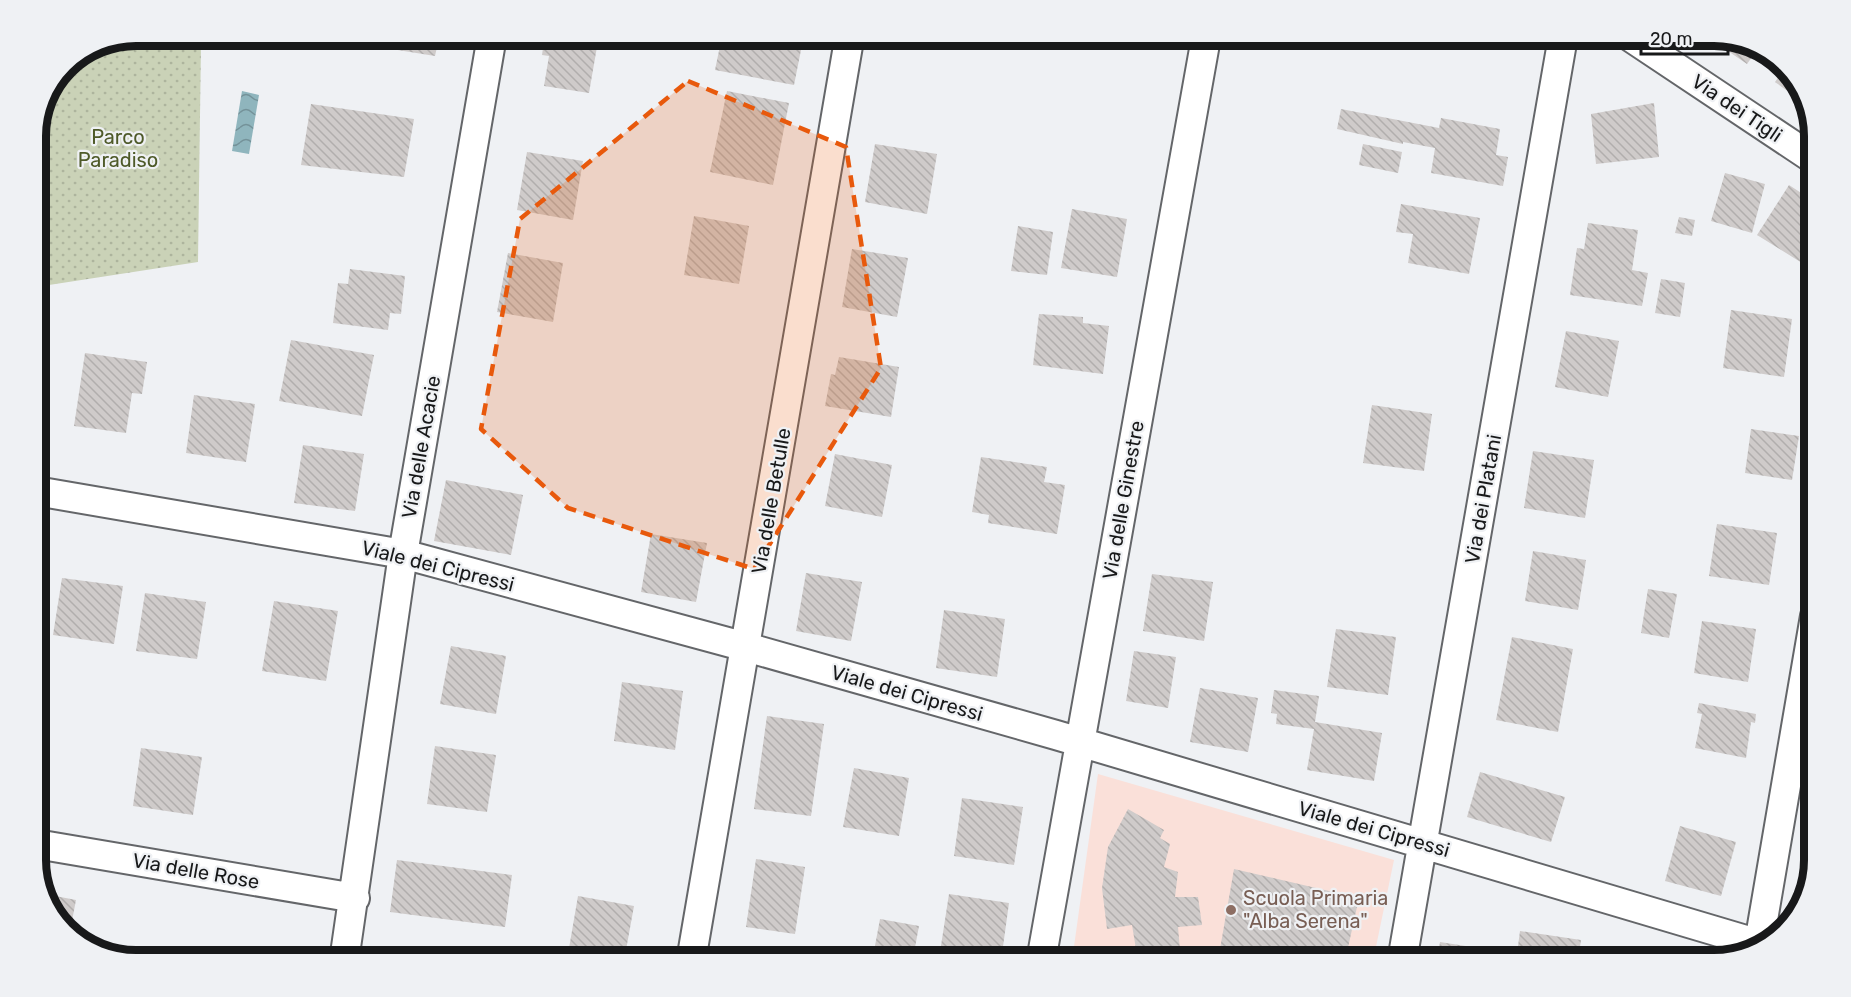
<svg xmlns="http://www.w3.org/2000/svg" width="1851" height="997" viewBox="0 0 1851 997" font-family="Rubik,sans-serif">
<style>
.education{fill:#fae0d9}
.park{fill:url(#park-dots)}
.water{fill:url(#water-waves)}
.building{fill:url(#building-back-hatch)}
.lines{fill:none;stroke-linecap:round;stroke-linejoin:round}
.minor-casing{stroke:#646669;stroke-width:32}
.minor{stroke:#fff;stroke-width:28}
.marked{fill:#e8590c;fill-opacity:0.2;stroke:#e8590c;stroke-width:4.5;stroke-dasharray:12 8;stroke-linejoin:round}
.education-dot{fill:#8d6e63;stroke:#eff1f4;stroke-width:2}
.labels{text-anchor:middle;stroke-width:4.5;stroke-linejoin:round;paint-order:stroke}
.street-label{font-size:20px;fill:#18191a;stroke:#eff1f4}
.park-label{font-size:20px;fill:#4e5a29;stroke:#eff1f4}
.education-label{font-size:20px;fill:#785e54;stroke:#eff1f4;text-anchor:start}
.rim{fill:none;stroke:#18191a;stroke-width:8}
</style>
<defs>
<pattern id="park-dots" width="8" height="8" patternUnits="userSpaceOnUse" patternTransform="scale(1.5)"><rect width="8" height="8" fill="#cad2b7"/><path d="M2 2h.1M6 6h.1" fill="none" stroke="#adb49d" stroke-width="1.8" stroke-linecap="round"/></pattern>
<pattern id="water-waves" width="16" height="10" patternUnits="userSpaceOnUse" patternTransform="scale(1.5)"><rect width="16" height="10" fill="#8fb5bd"/><path d="M0 5q4-4 8 0t8 0" fill="none" stroke="#749299"/></pattern>
<pattern id="building-back-hatch" width="6" height="6" patternUnits="userSpaceOnUse" patternTransform="scale(1.5)"><rect width="6" height="6" fill="#cfcbca"/><path d="M-1 5l2 2M0 0l6 6M5-1l2 2" fill="none" stroke="#b1aead"/></pattern>
</defs>
<rect width="100%" height="100%" fill="#eff1f4"/>
<path class="education" d="M1098,774L1394,860L1373,961H1072Z"/>
<path class="park" d="M201,43L198,262L36,287V131L66,65L99,44Z"/>
<path class="water" d="M242,91L259,95L249,154L232,151Z"/>
<path class="building" d="M1706,36H1714L1759,47L1747,64Z
M803,40L794,85L715,70L721,41Z
M544,41H598L589,93L544,86L549,56L542,55Z
M380,42H438L435,56L379,47Z
M1784,69L1798,81L1806,104L1775,82Z
M727,91L789,103L773,185L710,172Z
M1654,103L1659,157L1596,164L1591,114Z
M311,104L414,119L404,177L301,165Z
M1341,109L1439,128L1441,118L1500,129L1496,155L1508,157L1503,186L1431,173L1435,148L1403,142V144L1337,129Z
M875,144L937,154L927,214L865,202Z
M1363,144L1402,152L1398,173L1359,165Z
M527,152L583,161L573,220L517,210Z
M1725,173L1765,184L1752,233L1711,221Z
M1789,185L1815,202V271L1757,235Z
M1401,204L1480,218L1469,274L1408,263L1413,234L1396,232Z
M1072,209L1127,219L1117,277L1061,268Z
M694,216L749,226L739,284L684,275Z
M1679,217L1695,220L1692,236L1675,233Z
M1588,223L1638,230L1632,270L1648,273L1642,306L1570,295L1577,248L1584,249Z
M1018,226L1053,232L1047,275L1011,271Z
M852,249L908,258L897,317L842,307Z
M508,253L563,263L553,322L497,312Z
M350,269L405,276L401,314L390,313L388,330L333,323L338,283L348,284Z
M1661,279L1685,283L1680,317L1655,313Z
M1731,310L1792,319L1784,377L1723,368Z
M1039,314L1083,317V323L1109,326L1103,374L1033,365Z
M1566,331L1619,341L1608,397L1555,387Z
M291,340L374,355L362,416L279,401Z
M85,353L147,362L142,394L132,393L126,433L74,426Z
M839,357L899,367L891,417L825,406L831,374L835,375Z
M194,395L255,404L246,462L186,453Z
M1372,405L1432,414L1424,471L1363,463Z
M1751,429L1799,436L1792,480L1745,473Z
M303,445L364,454L355,511L294,503Z
M1533,451L1594,460L1585,518L1524,508Z
M835,454L892,465L882,517L825,506Z
M981,457L1047,467L1044,482L1065,485L1057,534L988,523L989,515L972,512Z
M446,480L523,495L511,555L434,541Z
M1717,524L1777,533L1769,585L1709,576Z
M651,534L707,543L696,602L641,592Z
M1533,551L1586,560L1578,610L1525,601Z
M806,573L862,582L851,641L796,631Z
M1152,574L1213,582L1204,641L1143,631Z
M62,578L123,586L114,644L53,635Z
M1648,589L1677,594L1669,638L1641,633Z
M145,593L206,602L197,659L136,651Z
M274,601L338,611L326,681L262,671Z
M944,610L1005,619L997,677L936,668Z
M1702,621L1756,629L1748,682L1694,673Z
M1336,629L1396,637L1388,695L1327,687Z
M1512,637L1573,649L1558,732L1496,720Z
M451,646L506,656L496,714L440,704Z
M1134,651L1176,657L1168,708L1126,701Z
M622,682L683,691L675,750L614,741Z
M1200,688L1258,698L1248,752L1190,742Z
M1274,690L1319,696L1315,722L1382,733L1374,781L1307,770L1314,729L1276,724L1277,714L1271,713Z
M1699,703L1756,714L1755,723L1751,722L1746,758L1695,748L1702,714L1697,713Z
M767,716L824,724L811,816L754,809Z
M435,746L496,755L487,812L427,804Z
M141,748L202,757L193,815L133,806Z
M854,768L909,778L899,836L843,827Z
M1480,772L1565,797L1551,842L1467,817Z
M962,798L1023,807L1014,865L954,856Z
M1128,809L1164,830L1160,838L1170,844L1164,867L1178,872L1175,897H1198L1202,925L1178,927L1181,961H1138L1132,925L1107,929L1102,888L1108,847Z
M1680,826L1736,842L1721,896L1665,881Z
M756,859L805,867L795,934L746,927Z
M397,860L512,875L505,927L390,912Z
M1234,869L1359,898L1345,961H1250L1251,956L1220,949Z
M45,894L76,900L70,931L53,916Z
M949,894L1009,903L1001,961L940,952Z
M578,896L634,906L624,961L568,954Z
M880,919L919,926L913,958L874,951Z
M1520,931L1581,940L1578,961H1516Z
M1440,942L1491,950L1489,961H1437Z
M105,947L155,955L154,961H137L104,953Z"/>
<g class="lines">
<defs>
<path id="minor" d="M1629,36L1815,160
M36,491L403,554L746,647L1056,735L1766,946
M36,844L355,898
M1758,949L1815,616
M344,961L403,554L491,42
M691,961L849,40
M1041,961L1206,38
M1402,961L1563,37"/>
</defs>
<use href="#minor" class="minor-casing"/>
<use href="#minor" class="minor"/>
</g>
<path class="marked" d="M688,81L846,147L881,368L754,569L568,508L481,429L520,219Z"/>
<circle class="education-dot" cx="1231" cy="910" r="6"/>
<g class="labels">
<g class="street-label">
<text transform="translate(1737 108) rotate(34)" y="7">Via dei Tigli</text>
<text transform="translate(421 447) rotate(-80)" y="7">Via delle Acacie</text>
<text transform="translate(1483 499) rotate(-80)" y="7">Via dei Platani</text>
<text transform="translate(1123 500) rotate(-80)" y="7">Via delle Ginestre</text>
<text transform="translate(771 501) rotate(-80)" y="7">Via delle Betulle</text>
<text transform="translate(438 566) rotate(14)" y="7">Viale dei Cipressi</text>
<text transform="translate(907 693) rotate(16)" y="7">Viale dei Cipressi</text>
<text transform="translate(1374 829) rotate(16)" y="7">Viale dei Cipressi</text>
<text transform="translate(196 871) rotate(10)" y="7">Via delle Rose</text>
</g>
<g class="park-label">
<text x="118" y="144">Parco<tspan x="118" dy="23">Paradiso</tspan></text>
</g>
<g class="education-label">
<text x="1243" y="905">Scuola Primaria<tspan x="1243" dy="23">"Alba Serena"</tspan></text>
</g>
</g>
<path d="M0 0H1851V997H0ZM136 46H1714A90 90 0 0 1 1804 136V860A90 90 0 0 1 1714 950H136A90 90 0 0 1 46 860V136A90 90 0 0 1 136 46Z" fill="#eff1f4" fill-rule="evenodd"/>
<path class="rim" d="M136 46H1714A90 90 0 0 1 1804 136V860A90 90 0 0 1 1714 950H136A90 90 0 0 1 46 860V136A90 90 0 0 1 136 46Z"/>
<path d="M1641 45v9h87v-9" fill="none" stroke="#18191a" stroke-width="3"/>
<text x="1650" y="45" font-size="18" fill="#18191a" stroke="#eff1f4" stroke-width="4.5" paint-order="stroke">20 m</text>
</svg>
